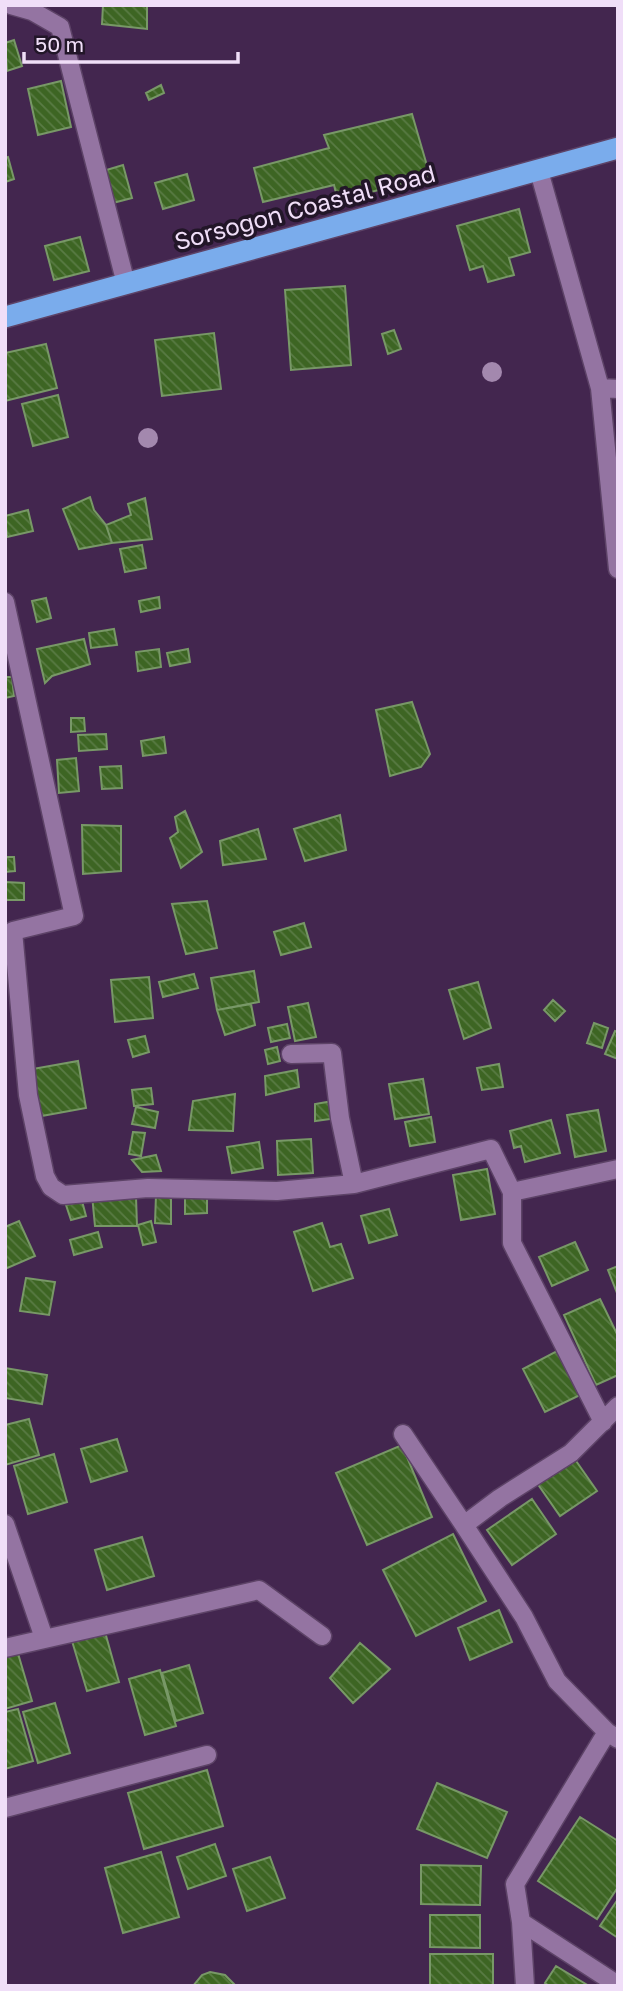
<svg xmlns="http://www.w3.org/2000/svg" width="623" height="1991" viewBox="0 0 623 1991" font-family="'Golos Text',sans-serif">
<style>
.building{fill:url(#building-back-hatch);stroke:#789867;stroke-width:2}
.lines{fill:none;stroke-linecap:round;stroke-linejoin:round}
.minor-casing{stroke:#5d4367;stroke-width:21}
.highway-casing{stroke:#5d4367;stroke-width:24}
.minor{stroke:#9474a2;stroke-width:18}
.highway{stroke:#7aacec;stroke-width:21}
.tree{fill:#a388ae}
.labels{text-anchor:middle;stroke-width:7;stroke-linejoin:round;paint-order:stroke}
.street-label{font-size:24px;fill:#f0def8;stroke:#221628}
</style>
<defs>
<pattern id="building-back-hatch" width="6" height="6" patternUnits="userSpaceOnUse" patternTransform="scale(1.75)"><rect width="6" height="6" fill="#3d6523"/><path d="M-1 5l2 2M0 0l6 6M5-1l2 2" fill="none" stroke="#597b44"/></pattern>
</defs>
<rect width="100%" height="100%" fill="#43264f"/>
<path class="building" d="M103,5H147V29L102,24Z
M14,40L22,66L7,71L5,43Z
M61,81L71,127L38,135L28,89Z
M161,85L164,93L149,100L146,93Z
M412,114L430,176L338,201L334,185L263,202L254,168L329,148L324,135Z
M8,157L14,179L5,182V158Z
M123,165L132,198L109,204L100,172Z
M187,174L194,200L163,209L155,183Z
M519,209L530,252L509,258L514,275L488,282L483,266L470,270L457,226Z
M80,237L89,271L54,280L45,246Z
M345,286L351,365L291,370L285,290Z
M394,330L401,349L388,354L382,334Z
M214,333L221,389L162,396L155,340Z
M46,344L57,388L5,401V353Z
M58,395L68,437L33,446L22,404Z
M90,497L94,510L106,525L112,543L79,549L63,509Z
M145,498L152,539L112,543L106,525L131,515L128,504Z
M28,510L33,531L7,537L5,516Z
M142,545L146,568L125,572L120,549Z
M159,597L160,608L141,612L139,601Z
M46,598L51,618L37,622L32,601Z
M114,629L117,645L91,648L89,633Z
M84,639L90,664L52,676L45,683L37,649Z
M159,649L161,667L138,671L136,652Z
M188,649L190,662L170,666L167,653Z
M5,677H12L14,696L5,698Z
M412,702L430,754L421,767L390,776L376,710Z
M71,718H84L85,731L71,732Z
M106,734L107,749L79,751L78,735Z
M164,737L166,753L143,756L141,741Z
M76,758L79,791L59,793L57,760Z
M121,766L122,788L102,789L100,767Z
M185,811L202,852L181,868L170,838L178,832L175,817Z
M340,815L346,850L305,861L294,829Z
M82,825L121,826V871L83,874Z
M258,829L266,859L223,865L220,841Z
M5,857H14L15,871L5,872Z
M5,882L24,883V900H5Z
M207,901L217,948L186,954L172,904Z
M304,923L311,947L281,955L274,932Z
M254,971L259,1002L217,1010L211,978Z
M194,974L198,988L163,997L159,982Z
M149,977L153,1018L115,1022L111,980Z
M478,982L491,1028L464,1039L449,990Z
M553,1000L565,1011L555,1021L544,1010Z
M308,1003L316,1037L295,1041L288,1007Z
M251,1004L255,1025L225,1035L217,1010Z
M594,1023L608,1028L602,1048L587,1043Z
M287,1024L290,1038L271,1042L268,1028Z
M615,1031L618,1032V1059L605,1054Z
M145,1036L149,1052L133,1057L128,1040Z
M277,1047L280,1061L268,1064L265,1050Z
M78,1061L86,1108L36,1117L27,1070Z
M499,1064L503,1087L482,1090L477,1068Z
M297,1070L299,1087L266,1095L265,1076Z
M423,1079L429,1114L395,1119L389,1084Z
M151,1088L153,1104L134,1106L132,1090Z
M235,1094L233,1131L189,1130L193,1101Z
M333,1101L338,1118L315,1121V1104Z
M136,1107L158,1112L155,1128L132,1124Z
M598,1110L606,1151L575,1157L567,1115Z
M431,1117L435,1142L410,1146L405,1122Z
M551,1120L560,1153L525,1162L521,1146L514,1148L510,1131Z
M133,1132L145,1133L141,1156L129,1154Z
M311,1139L313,1173L278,1175L277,1141Z
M259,1142L263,1168L232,1173L227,1147Z
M156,1155L161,1171L142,1172L132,1160Z
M487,1169L495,1214L461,1220L453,1175Z
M207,1190V1213L185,1214V1191Z
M92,1195L136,1197L137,1226H95Z
M156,1195H171V1224L155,1223Z
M82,1201L86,1216L71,1220L66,1205Z
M389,1209L397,1235L369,1243L361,1216Z
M19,1221L35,1256L5,1269V1227Z
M151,1221L156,1242L143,1245L138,1225Z
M322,1223L330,1247L341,1244L353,1278L313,1291L294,1232Z
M98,1232L102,1247L74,1255L70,1240Z
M575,1242L588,1270L552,1286L539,1257Z
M618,1266V1292L617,1293L608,1270Z
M26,1278L55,1282L49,1315L20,1311Z
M600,1299L618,1336V1375L596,1385L564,1315Z
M557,1351L580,1395L545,1412L523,1369Z
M5,1368L47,1375L42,1404L5,1398Z
M29,1419L39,1455L5,1465V1425Z
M117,1439L127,1471L91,1482L81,1449Z
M402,1445L432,1517L367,1545L336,1473Z
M54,1454L67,1502L28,1514L14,1466Z
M574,1458L597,1491L560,1516L537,1483Z
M532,1499L556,1534L512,1565L487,1530Z
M453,1534L486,1601L416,1636L383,1570Z
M142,1537L154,1576L107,1590L95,1550Z
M499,1610L512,1642L470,1660L458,1628Z
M105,1632L119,1682L87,1691L72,1641Z
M360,1643L390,1669L353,1703L330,1678Z
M17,1650L32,1701L5,1709V1653Z
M189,1665L203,1713L176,1721L162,1673Z
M160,1670L176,1726L145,1735L129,1679Z
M55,1703L70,1753L38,1763L23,1712Z
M18,1709L33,1761L5,1769V1712Z
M207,1770L223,1826L144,1849L128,1793Z
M437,1783L507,1812L487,1858L417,1829Z
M580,1817L618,1841V1887L597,1919L538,1881Z
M215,1844L226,1876L188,1889L177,1857Z
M161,1852L179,1917L123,1933L105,1868Z
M270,1857L285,1898L247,1911L233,1869Z
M421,1865L481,1866L480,1905L421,1904Z
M618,1899V1938L600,1926Z
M430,1915H480V1948L430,1947Z
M430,1954H493V1986H430Z
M556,1966L589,1986H549L545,1983Z
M210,1972L225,1975L236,1986H193L202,1975Z"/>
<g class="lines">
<defs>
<path id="minor" d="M11,5L32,11L60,27L126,284
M539,171L600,388L618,569
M600,388L618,389
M5,602L74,916L13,931L28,1095L45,1176L51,1187L63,1195L148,1188L277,1191L354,1184
M291,1054L332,1053L340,1118L354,1184L491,1149L512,1192V1243L603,1422
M512,1192L618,1169
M618,1406L571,1453L500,1498L464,1525L524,1617L557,1681L607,1732L618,1739
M403,1434L464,1525
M5,1524L44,1638
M5,1648L259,1590L322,1636
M5,1808L207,1755
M521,1922L618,1985
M525,1986L521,1922L515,1884L607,1732"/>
<path id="highway" d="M5,317L618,148"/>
</defs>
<use href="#minor" class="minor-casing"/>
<use href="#highway" class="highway-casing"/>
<use href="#minor" class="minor"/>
<use href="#highway" class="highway"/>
</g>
<g class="tree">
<circle cx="492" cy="372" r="10"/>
<circle cx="148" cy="438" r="10"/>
</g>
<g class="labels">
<g class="street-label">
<text transform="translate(305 208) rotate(-15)" y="8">Sorsogon Coastal Road</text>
</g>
</g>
<rect width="623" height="1991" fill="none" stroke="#f0def8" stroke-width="14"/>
<path d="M24 52v10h214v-10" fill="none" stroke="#f0def8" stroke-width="3.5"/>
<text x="35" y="52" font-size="21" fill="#f0def8" stroke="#221628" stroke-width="5" paint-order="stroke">50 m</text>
</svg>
